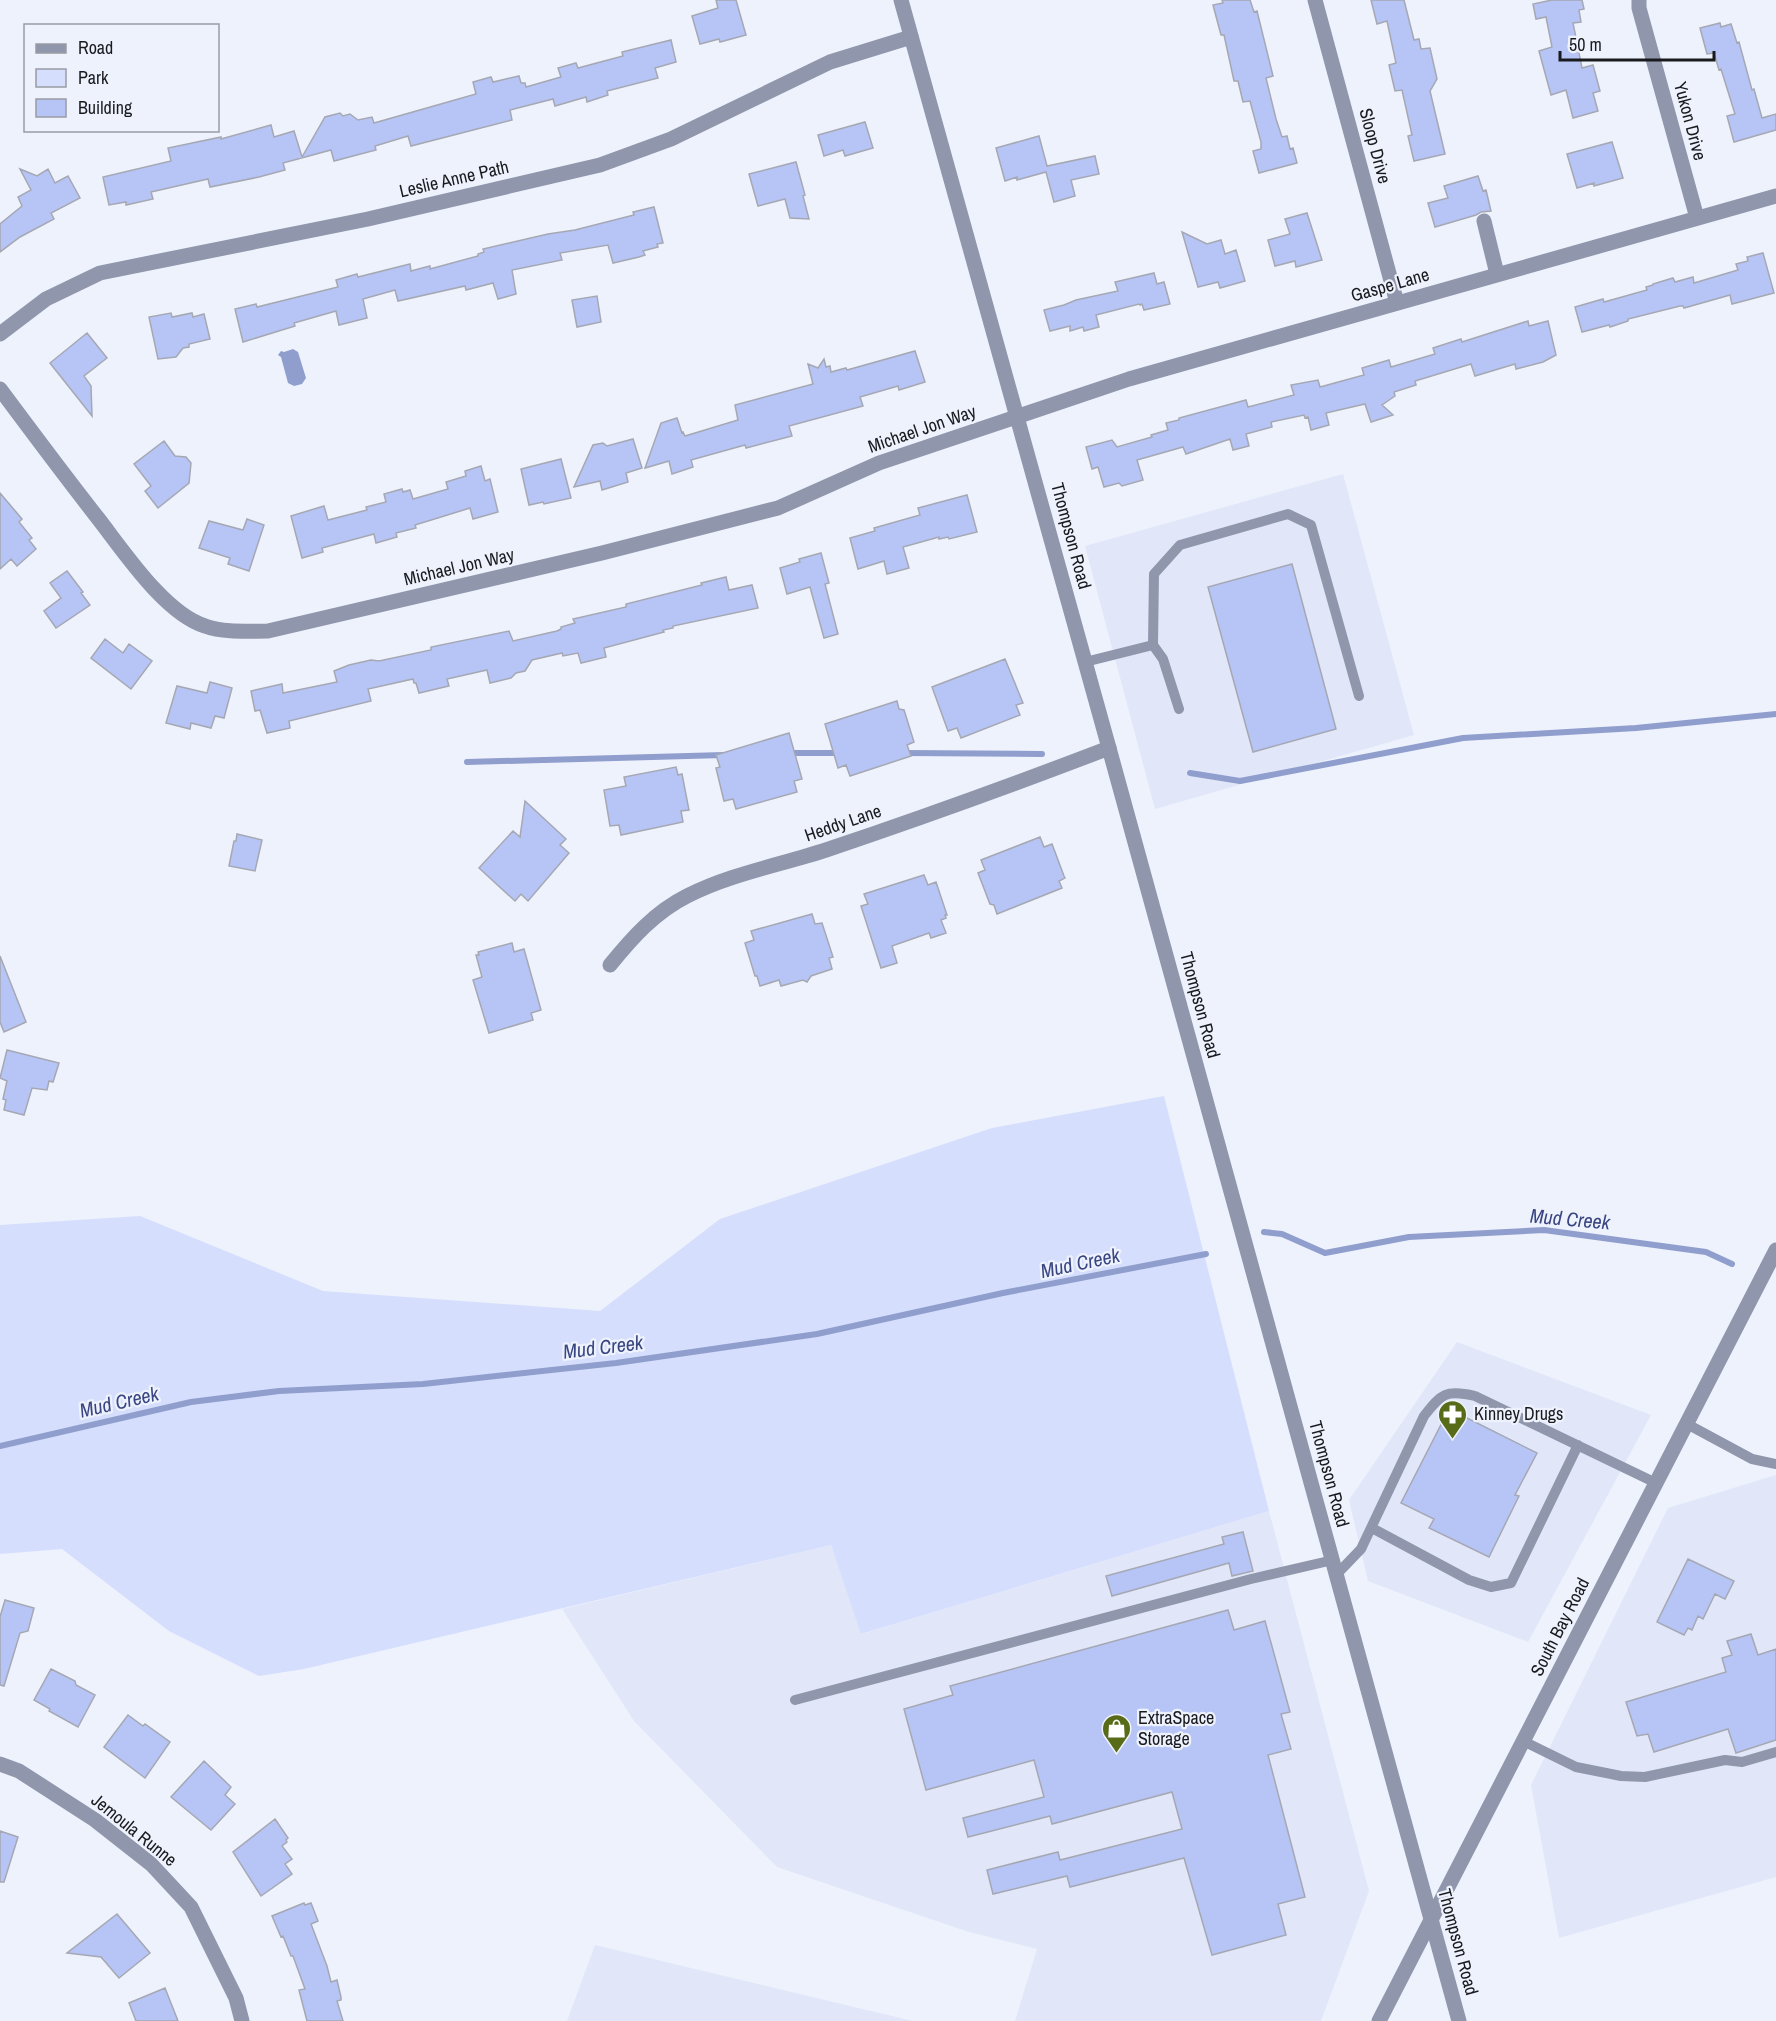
<svg xmlns="http://www.w3.org/2000/svg" width="1776" height="2021" viewBox="0 0 1776 2021" font-family="'Archivo Narrow',sans-serif">
<style>
.built{fill:#e1e7f9}
.green{fill:#d5defc}
.water{fill:#909ecd}
.lines{fill:none;stroke-linecap:round;stroke-linejoin:round}
.stream{stroke:#909ecd;stroke-width:6}
.building{fill:#b7c5f6;stroke:#a5a8b3;stroke-width:1.5}
.service{stroke:#9096ab;stroke-width:10}
.minor{stroke:#9096ab;stroke-width:15}
.tertiary{stroke:#9096ab;stroke-width:15}
.labels{text-anchor:middle;stroke-width:4.5;stroke-linejoin:round;paint-order:stroke}
.street-label{font-size:18px;fill:#191a1e;stroke:#eef2fd}
.poi-label{font-size:18px;fill:#191a1e;stroke:#eef2fd;text-anchor:start}
.water-label{font-size:20px;font-style:italic;fill:#394682;stroke:#eef2fd}
</style>
<rect width="100%" height="100%" fill="#eef2fd"/>
<path class="built" d="M1343,474L1414,735L1155,809L1085,546Z
M1457,1342L1651,1415L1528,1642L1368,1581L1349,1500Z
M1776,1475V1877L1559,1938L1531,1785L1668,1508Z
M1269,1511L1369,1891L1321,2021H1015L1037,1949L969,1932L777,1867L634,1721L562,1609L831,1545L862,1634Z
M595,1945L913,2021H567Z"/>
<path class="green" d="M1164,1096L1269,1511L861,1634L831,1545L304,1669L259,1676L169,1631L62,1549L0,1554V1225L140,1216L323,1291L600,1311L720,1219L992,1128Z"/>
<path class="water" d="M293,349L298,352L306,378L302,384L294,386L288,383L281,357L278,355L281,351L284,352Z"/>
<g class="lines">
<path class="stream" d="M788,753H841
M902,753L1042,754
M467,762L724,755
M1190,773L1240,781L1463,738L1636,728L1776,714
M1264,1232L1282,1234L1325,1253L1409,1237L1544,1230L1706,1252L1732,1264
M0,1446L191,1402L279,1391L423,1384L616,1363L817,1334L1003,1293L1206,1254"/>
</g>
<path class="building" d="M716,0H736L746,35L720,42L719,39L700,44L692,16L718,8Z
M1222,0H1250L1254,12L1257,11L1273,76L1266,78L1276,119L1282,137L1287,136L1290,149L1293,148L1297,163L1259,173L1253,151L1261,149V142L1250,101L1243,102L1238,81H1234L1224,35H1221L1213,5L1223,3Z
M1371,0H1404L1414,40L1419,39L1421,49L1430,48L1437,79L1430,91L1445,154L1414,161L1408,136L1412,135L1402,90L1395,91L1389,65L1396,63L1387,21L1377,24Z
M1552,0H1582L1584,9L1579,10L1581,22L1573,23L1582,68L1593,65L1600,91L1593,93L1598,111L1573,118L1566,90L1551,95L1539,51L1552,47L1546,17L1536,19L1533,4Z
M1720,23L1721,27L1731,24L1737,43L1739,42L1752,90L1754,89L1762,118L1776,114V130L1734,142L1727,116L1735,114L1721,69L1719,70L1714,53L1707,54L1700,28Z
M671,40L676,62L655,68L658,78L607,91L608,95L587,102L586,97L555,106L553,99L510,110L512,120L411,146L408,136L375,146L376,150L334,161L331,150L283,163L285,170L259,177L210,187L208,179L151,192L153,199L126,205V202L109,205L103,177L171,161L168,148L221,137V139L271,125L274,137L294,131L302,157L325,117L340,113L343,116L350,114L358,120L372,117L374,123L476,94L473,82L491,77L493,82L519,76L521,83H525L526,87L561,77L558,68L576,63L578,68L623,56L622,52Z
M865,122L873,148L845,156L843,150L824,156L818,135Z
M1039,136L1047,166L1095,156L1099,174L1071,180L1075,196L1054,202L1046,172L1017,180V177L1005,181L996,148Z
M1612,142L1623,178L1594,186V183L1577,188L1567,154Z
M796,162L805,195L803,196L809,219L790,218L785,199L758,206L749,174Z
M20,169L37,176L48,169L55,183L68,176L80,198L51,213L54,219L20,237L0,252V224L22,206L18,197L31,190Z
M1478,176L1483,191L1486,190L1491,211L1481,212L1476,215L1435,227L1428,203L1448,198L1444,186Z
M654,207L663,243L657,244L658,247L643,251L645,255L639,257L613,263L608,245L560,253L562,260L512,270L516,294L498,299L493,283L466,290L465,286L398,301L395,290L363,299L367,318L339,325L336,311L294,323L295,326L243,342L235,309L256,304L257,307L338,287L336,280L357,274L358,277L410,264L411,271L426,267L430,266V269L478,256V254L484,252L483,249L548,234L575,230L634,215L633,212Z
M1307,213L1322,260L1296,267L1295,261L1275,266L1268,240L1290,234L1285,219Z
M1182,232L1207,244L1221,240L1225,254L1236,250L1245,281L1220,288L1218,282L1198,287Z
M1763,253L1774,293L1732,304L1730,295L1684,308L1683,306H1680L1628,319V321L1610,327L1609,325L1582,332L1575,307L1603,299L1604,302L1647,290L1646,287L1653,285V284L1673,278L1675,282L1693,277L1694,283L1738,270L1736,264L1748,261L1747,257Z
M1154,273L1157,284L1164,282L1170,304L1144,310L1142,304L1140,305L1139,304L1096,315L1099,327L1084,331L1083,327L1070,331V326L1050,331L1044,310L1064,305L1076,300L1118,291L1115,282Z
M597,296L601,322L577,327L572,300Z
M171,313L172,317L192,313L193,317L204,314L210,339L189,344V347L183,348L176,357L158,359L149,317Z
M1528,321L1529,326L1548,321L1556,355L1543,362L1516,369L1515,364L1475,376L1471,364L1415,381L1416,385L1394,392L1395,396L1382,405L1393,415L1371,422L1365,404L1326,413L1329,425L1311,430L1308,417L1305,418L1304,415L1271,422L1272,427L1246,434L1249,446L1233,450L1230,439L1186,454L1183,447L1137,460L1143,480L1122,486L1119,483L1104,487L1098,467L1092,469L1086,447L1112,440L1117,447L1152,437L1151,435L1168,430L1166,423L1179,420V418L1246,400L1248,407L1294,395L1291,385L1318,380L1320,387L1364,375L1362,368L1389,360L1391,367L1435,354L1433,348L1461,339L1462,342Z
M87,333L107,358L84,376L91,386L92,416L50,363Z
M915,351L925,382L899,390L898,386L860,397L863,406L789,426L792,436L746,448L745,445L691,460L693,467L672,474L669,461L645,468L661,423L677,418L682,433L683,432L685,436L738,420L735,405L813,384L808,364L818,368L824,359L826,367L830,366L831,372L846,368L847,370Z
M633,439L642,468L626,473L628,482L602,490L600,481L574,487L593,445L603,443L607,446Z
M164,441L175,456L186,457L191,463L189,483L158,508L145,491L151,486L134,464Z
M561,459L571,498L544,504L543,502L529,505L521,469Z
M481,466L485,481L490,479L498,512L473,519L470,508L415,525L416,528L396,533L397,537L376,543L374,534L322,548L323,552L302,558L291,516L324,506L328,520L367,510L366,507L386,502L384,494L402,489L403,492L410,490L413,499L448,489L446,482L466,476L465,471Z
M0,493L22,519L19,522L32,538L29,540L36,549L17,566L11,559L0,569Z
M967,495L977,532L949,539L948,537L939,539V537L903,547L909,568L887,574L884,561L858,569L850,538L875,531L874,528L920,515L918,508Z
M247,519L264,525L249,571L228,564L230,558L199,548L209,521L243,530Z
M821,553L829,583L825,584L838,634L824,638L810,587L787,594L780,568L800,562L799,559Z
M1292,564L1336,729L1253,752L1208,587Z
M67,571L83,592L81,593L90,605L56,628L44,611L61,598L50,583Z
M726,577L729,590L752,585L758,608L673,626V628L663,630L664,632L604,648L606,657L581,663L578,653L563,656L562,653L532,660L525,671L516,673L511,678L490,683L487,670L447,679L449,686L419,693L416,683H414L413,679L368,689L371,701L289,721L290,728L267,733L260,710L255,711L251,691L282,684L283,693L337,682L334,671L349,665L371,660L379,661L431,650V647L509,631L513,641L557,631L561,629V627L575,623L573,619L626,607V604L702,585L701,583Z
M105,639L123,653L129,644L152,661L131,689L91,658Z
M1005,659L1023,703L1016,705L1020,715L961,738L957,728L948,731L932,687Z
M210,682L232,688L224,718L215,716L211,728L191,723L190,729L166,723L177,686L207,693Z
M897,701L899,709L904,710L914,742L907,745L911,756L850,776L846,765L838,768L825,724Z
M789,733L802,779L794,781L797,792L736,809L733,799L724,801L716,768L720,767L716,755Z
M676,767L678,775L682,774L689,810L681,811L683,822L621,835L619,825L610,826L604,790L626,786L624,777Z
M525,801L566,839L560,845L569,853L528,901L521,894L515,901L479,868L513,831L520,837Z
M237,834L262,840L255,871L229,866L234,841H236Z
M1040,837L1044,847L1052,844L1064,876L1065,878L1059,881L1062,888L997,914L994,905L990,904L978,873L985,870L981,860Z
M924,875L928,885L936,882L947,915H945L946,918L941,920L946,933L931,938L929,933L892,946L897,963L881,968L861,906L868,904L864,894Z
M812,914L815,924L822,923L833,957L829,958L832,969L811,976L807,982L803,980L781,986L779,980L760,986L757,976H755L745,943L754,940L751,931Z
M512,943L514,952L524,949L541,1010L531,1013L533,1020L489,1033L473,980L482,977L476,955H479L478,952Z
M0,956L26,1022L4,1032L0,1022Z
M7,1050L59,1063L53,1082L49,1081L47,1090L32,1088L24,1115L4,1110L6,1100L3,1099L7,1081L0,1078Z
M1449,1409L1537,1453L1515,1495L1519,1496L1489,1557L1429,1528L1434,1519L1401,1503Z
M1243,1532L1253,1571L1232,1576L1229,1563L1112,1596L1106,1576L1224,1544L1222,1537Z
M1688,1559L1734,1581L1725,1599L1715,1594L1703,1619L1698,1616L1692,1630L1688,1628L1684,1635L1657,1622Z
M5,1600L34,1608L28,1631L20,1633L4,1686L0,1685V1617Z
M1228,1610L1234,1630L1265,1621L1290,1712L1281,1714L1291,1749L1268,1755L1305,1897L1278,1904L1286,1935L1212,1955L1184,1858L1070,1887L1067,1876L993,1894L987,1870L1058,1852L1060,1860L1182,1829L1172,1792L1052,1824L1050,1816L968,1837L963,1818L1044,1797L1034,1760L926,1790L904,1709L953,1695L950,1686Z
M1751,1634L1758,1655L1776,1649V1740L1736,1753L1728,1729L1654,1752L1648,1734L1637,1736L1626,1702L1726,1672L1722,1658L1732,1655L1727,1641Z
M51,1669L75,1681L76,1685L95,1695L78,1727L49,1711L50,1709L34,1700Z
M128,1715L143,1726L145,1724L170,1742L145,1778L104,1747Z
M204,1761L231,1787L225,1795L235,1804L211,1830L171,1797Z
M275,1819L288,1838L286,1840L287,1842L282,1846L292,1859L285,1864L292,1874L261,1896L233,1852Z
M0,1831L18,1837L4,1882H0Z
M304,1903L305,1905L311,1903L318,1921L311,1924L327,1966L331,1982L337,1980L341,1997V2000L337,2001L343,2021H307L299,1990L305,1989L293,1956H291L283,1936L281,1937L272,1916Z
M117,1914L150,1953L119,1978L101,1957L67,1953Z
M165,1988L178,2021H136L129,2003Z"/>
<g class="lines">
<path class="service" d="M1153,645L1163,659L1179,709
M1085,662L1153,645L1154,574L1180,545L1288,514L1311,525L1359,696
M1687,1424L1752,1459L1776,1464
M1372,1528L1469,1580L1491,1587L1511,1583L1578,1445
M1337,1574L1361,1549L1424,1416C1441,1394 1446,1389 1475,1396L1656,1483
M795,1700L1251,1579L1333,1560
M1523,1741L1576,1767L1621,1776L1645,1777L1725,1760L1742,1762L1776,1752"/>
<path class="minor" d="M1315,0L1397,303
M1639,0V8L1697,218
M1484,221L1497,274
M0,334L46,299L100,273L368,219L600,165L671,139L830,62L911,37
M0,389C32,432 64,475 97,517C123,550 164,613 205,626C224,633 248,631 268,631L602,553L778,508L879,463L1129,379L1776,196
M610,965C632,938 655,912 687,896C730,874 780,865 826,850C921,818 1015,784 1109,748
M0,1764L19,1771L95,1820L151,1864L191,1907L236,1998L242,2021"/>
<path class="tertiary" d="M901,0L1109,748L1459,2021
M1379,2021L1776,1250"/>
</g>
<defs>
<symbol id="pharmacy-pin" viewBox="-11 -11 22 30"><path d="M0 17L-7.5 6A9.5 9.5 0 1 1 7.5 6Z" fill="#576b18" stroke="#eef2fd"/><path d="M-2-6h4v4h4v4h-4v4h-4v-4h-4v-4h4Z" fill="#fff"/></symbol>
<symbol id="shop-pin" viewBox="-11 -11 22 30"><path d="M0 17L-7.5 6A9.5 9.5 0 1 1 7.5 6Z" fill="#576b18" stroke="#eef2fd"/><path d="M-5-2.5h2.3a2.7 3.5 0 0 1 5.4 0H5L5.5 6h-11ZM-1.5-2.5h3a1.5 2.3 0 0 0-3 0Z" fill="#fff"/></symbol>
</defs>
<g fill-rule="evenodd">
<use href="#pharmacy-pin" x="1436" y="1398" width="33" height="45"/>
<use href="#shop-pin" x="1100" y="1712" width="33" height="45"/>
</g>
<g class="labels">
<g class="street-label">
<text transform="translate(1690 121) rotate(75)" y="6">Yukon Drive</text>
<text transform="translate(1375 146) rotate(75)" y="6">Sloop Drive</text>
<text transform="translate(454 179) rotate(-13)" y="6">Leslie Anne Path</text>
<text transform="translate(1390 285) rotate(-16)" y="6">Gaspe Lane</text>
<text transform="translate(922 429) rotate(-19)" y="6">Michael Jon Way</text>
<text transform="translate(1071 536) rotate(75)" y="6">Thompson Road</text>
<text transform="translate(459 567) rotate(-13)" y="6">Michael Jon Way</text>
<text transform="translate(843 823) rotate(-19)" y="6">Heddy Lane</text>
<text transform="translate(1200 1005) rotate(75)" y="6">Thompson Road</text>
<text transform="translate(1329 1474) rotate(75)" y="6">Thompson Road</text>
<text transform="translate(1560 1627) rotate(-63)" y="6">South Bay Road</text>
<text transform="translate(134 1830) rotate(39)" y="6">Jemoula Runne</text>
<text transform="translate(1458 1942) rotate(75)" y="6">Thompson Road</text>
</g>
<g class="poi-label">
<text x="1474" y="1420">Kinney Drugs</text>
<text x="1138" y="1724">ExtraSpace<tspan x="1138" dy="21">Storage</tspan></text>
</g>
<g class="water-label">
<text transform="translate(1570 1219) rotate(5)" y="7">Mud Creek</text>
<text transform="translate(1080 1263) rotate(-12)" y="7">Mud Creek</text>
<text transform="translate(603 1347) rotate(-7)" y="7">Mud Creek</text>
<text transform="translate(119 1402) rotate(-13)" y="7">Mud Creek</text>
</g>
</g>
<rect x="24" y="24" width="195" height="108" fill="#eef2fd" stroke="#999ca4" stroke-width="1.5"/>
<rect x="36" y="44" width="30" height="9" fill="#9096ab" stroke="#999ca4" stroke-width="1.5"/>
<text x="78" y="54" font-size="18" fill="#191a1e">Road</text>
<rect x="36" y="69" width="30" height="18" fill="#d5defc" stroke="#999ca4" stroke-width="1.5"/>
<text x="78" y="84" font-size="18" fill="#191a1e">Park</text>
<rect x="36" y="99" width="30" height="18" fill="#b7c5f6" stroke="#999ca4" stroke-width="1.5"/>
<text x="78" y="114" font-size="18" fill="#191a1e">Building</text>
<path d="M1560 51v9h154v-9" fill="none" stroke="#191a1e" stroke-width="3"/>
<text x="1569" y="51" font-size="18" fill="#191a1e" stroke="#eef2fd" stroke-width="4.5" paint-order="stroke">50 m</text>
</svg>
